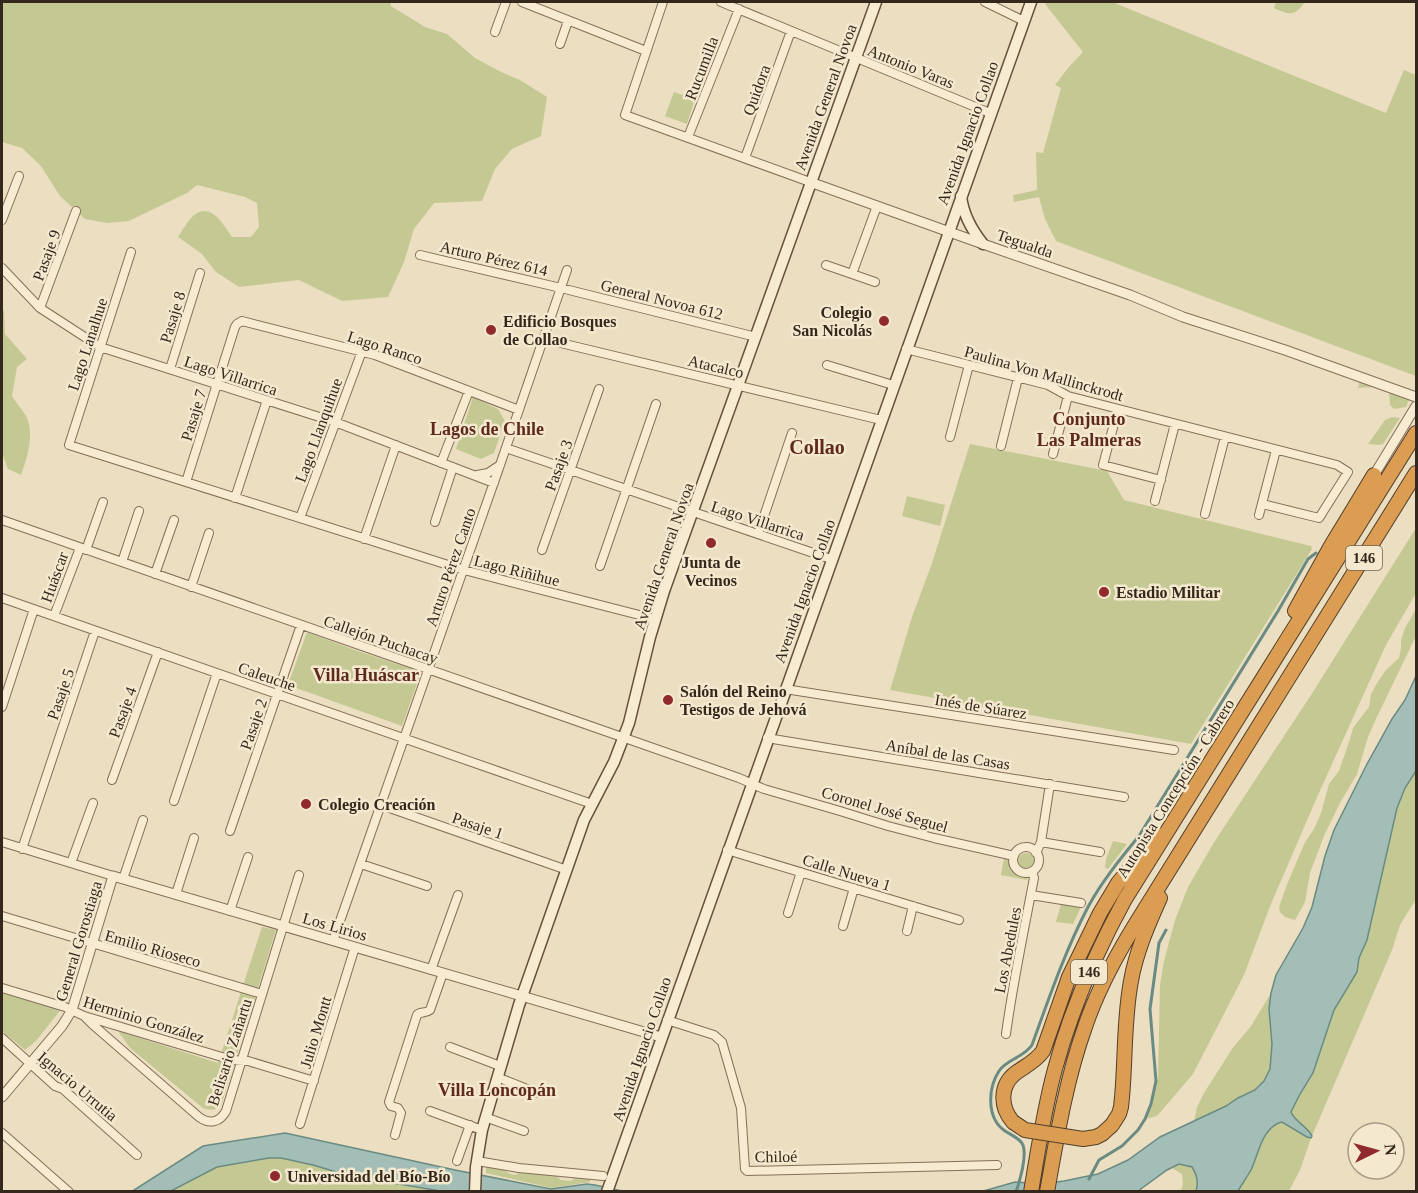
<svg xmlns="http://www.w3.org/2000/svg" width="1418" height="1193" viewBox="0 0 1418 1193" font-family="Georgia,serif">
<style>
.green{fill:#c4c994}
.water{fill:#a2beb6;stroke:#6a8b83;stroke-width:1.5}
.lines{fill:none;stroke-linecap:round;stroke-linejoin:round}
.stream{stroke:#6a8b83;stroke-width:3}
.minor-casing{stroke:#846f58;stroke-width:10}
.tertiary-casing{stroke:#846f58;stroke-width:11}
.secondary-casing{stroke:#66503c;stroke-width:13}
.motorway-casing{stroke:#523e2d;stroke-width:16}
.minor{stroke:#f7ecd2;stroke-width:8}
.tertiary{stroke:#f7ecd2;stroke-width:9}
.secondary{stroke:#f7ecd2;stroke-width:10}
.motorway{stroke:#da9d52;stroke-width:14}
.motorway-bridge-casing{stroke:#523e2d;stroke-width:16;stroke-linecap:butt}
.motorway-bridge{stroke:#da9d52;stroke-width:14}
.poi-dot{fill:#912a2c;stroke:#f4e9cf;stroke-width:2}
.labels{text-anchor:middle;stroke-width:5;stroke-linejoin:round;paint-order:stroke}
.shield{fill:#f4e9cf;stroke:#6e6252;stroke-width:1.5}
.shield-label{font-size:15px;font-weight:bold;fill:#34281c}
.street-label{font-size:16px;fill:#34281c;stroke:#f4e9cf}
.poi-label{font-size:16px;font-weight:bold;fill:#34281c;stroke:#f4e9cf;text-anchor:start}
.neighbourhood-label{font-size:18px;font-weight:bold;fill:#5f2a1d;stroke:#f4e9cf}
.quarter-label{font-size:20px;font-weight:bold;fill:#5f2a1d;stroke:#f4e9cf}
</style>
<rect width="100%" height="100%" fill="#ecdec0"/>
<path class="green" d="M2,2H391V6L425,27L447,34L475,58L501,72L520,80L547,97L541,136L512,149L495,169L482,201L434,203L414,229L404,262L388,297L342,301L299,280L239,287L216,272L202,254L178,237C182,231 187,222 192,217C210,200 223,224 232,237H251L259,227L257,203L245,197L197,185L187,193L129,221L107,223L85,219L60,196L41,166L22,148L2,142Z
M1046,2H1112L1386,113L1404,70L1416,75V376L1056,241L1045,219L1039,197L1014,202L1013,195L1037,190L1036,152L1043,153L1061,88L1055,85L1068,68L1083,52L1045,4Z
M1276,2H1305C1294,17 1289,15 1274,8Z
M674,92L695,99L687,124L665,116Z
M2,308L4,311L5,334L27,359L17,367L12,396C16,403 22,409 26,416C35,434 27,458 21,475L8,469L2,453Z
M1359,381L1407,395L1409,400L1406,407L1394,409L1390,405L1389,391L1375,387L1354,388H1357L1359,386Z
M473,397L498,409L505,421L494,453L481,459L456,449Z
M1392,417L1400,418L1383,444L1379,445L1368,444L1385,420Z
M970,444L1107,471L1124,500L1311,546L1312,549L1191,744L890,690L912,617L931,566Z
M907,496L945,505L940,526L902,516Z
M1416,528V593L1386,645L1318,795L1271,904L1244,975L1193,1074L1157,1116L1145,1119L1151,1104L1158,1078L1160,985L1164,961L1175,920L1188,887L1213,844L1311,695Z
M1416,609V636L1375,721L1368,737L1357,774L1340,803L1324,836L1310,873L1305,902L1295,920L1285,917L1280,912L1279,907L1288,882L1305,842L1314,829L1321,813L1329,784L1339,771L1350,739L1353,728L1369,707L1371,694L1377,683L1386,670L1399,658L1401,648V640L1405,628Z
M307,632L352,649L421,672L402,726L288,685Z
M1416,771V899L1400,925L1392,950L1312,1136C1307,1126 1295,1122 1291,1112L1300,1094L1311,1078L1334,1010L1357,972L1359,958L1367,940L1397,808L1405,788Z
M1113,841L1127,844L1108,869L1105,868L1106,859Z
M1018 861a8 8 0 1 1 16 0a8 8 0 1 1-16 0Z
M1004,858L1008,859C1009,872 1015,874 1027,877V880L1001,875Z
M1061,904L1081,907L1073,924L1056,922Z
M262,927L276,930L221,1106C215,1111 210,1110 203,1108L130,1048L118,1031L218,1063Z
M2,990L62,1008L36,1041L25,1050L2,1031Z
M1271,993L1269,1009L1272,1044L1270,1070L1264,1081L1255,1090L1238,1098L1226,1106L1194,1121L1197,1107L1204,1093L1232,1049L1251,1026Z
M1282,1122L1307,1137L1311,1138L1300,1170L1289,1191L1238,1192C1242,1184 1247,1177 1251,1170C1259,1153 1262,1127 1282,1122Z
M269,1158H281L313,1165L366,1181L399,1184L440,1191L171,1192L217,1167L232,1164Z
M1178,1164L1192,1166C1197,1175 1199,1182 1196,1191H1181L1183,1183L1182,1174L1172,1168Z
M489,1166L503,1169L510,1174L516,1175L521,1171L557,1176L561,1180L571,1181L576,1177L590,1178V1182L552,1188L486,1173V1168Z"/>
<path class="water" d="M1416,676V771L1405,788L1397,808L1367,940L1359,958L1357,972L1334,1010L1313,1073L1300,1094L1291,1112C1295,1122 1307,1126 1312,1136L1311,1138L1307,1137L1282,1122C1262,1127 1259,1153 1251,1170C1247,1177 1242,1184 1238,1191H1196C1199,1182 1197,1175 1192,1167L1179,1164L1167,1170L1138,1191L980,1192L1015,1182L1041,1184L1064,1181L1098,1174L1128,1160L1160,1137L1226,1106L1238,1098L1255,1090L1264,1081L1270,1069L1272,1044L1269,1009L1271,993L1276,975L1303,928L1312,907L1325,856L1334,830L1367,764L1392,719L1405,700Z
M285,1133L455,1170L551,1189L587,1184L595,1185L622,1191H440L399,1184L366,1181L313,1165L281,1158H269L217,1167L171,1191L131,1192L203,1146Z"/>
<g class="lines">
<path class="stream" d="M1089,1179L1099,1160L1122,1146L1138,1130L1145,1119L1151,1104L1156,1081L1150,1009L1159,943L1166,930
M1016,1192C1020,1180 1027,1157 1023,1145C1020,1138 1011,1135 1005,1131C986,1118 988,1088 999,1071C1007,1059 1023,1058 1032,1045C1049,998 1065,951 1088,907C1102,881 1121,858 1139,836L1278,611L1308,559L1316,553"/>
<defs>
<path id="minor" d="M522,2L646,51
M663,2L625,115L810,182
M721,2L990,113
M985,2L1024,21
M495,32L506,2
M560,44L568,21
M688,137L739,9
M745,158L791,31
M2,220L19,176
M131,252L69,445L464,570L655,619
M420,255L561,288L756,337
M826,265L875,282
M2,268L40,308L100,347L335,422L494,483
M852,274L877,206
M40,308L76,211
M544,339L881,420
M906,349L1048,385L1068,396L1337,465L1348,472L1319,518L1262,504
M827,365L893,385
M170,369L200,273
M1118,409L1103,465L1161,480
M950,437L969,365
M1001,446L1018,378
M506,448L831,559
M1053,454L1068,396
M441,463L469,391
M477,475L488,473L500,465
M186,482L235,327L237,324L242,321L375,355L519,410
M235,498L267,400
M1155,501L1175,424
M1205,514L1225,437
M1259,515L1276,450
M300,518L362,351
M2,520L739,778L764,789L840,811L888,826L934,838L1014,856
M435,522L453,467
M758,534L792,433
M364,539L396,445
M86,550L103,502
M542,550L599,389
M122,562L139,511
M600,566L656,404
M155,574L174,520
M191,587L209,533
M2,598L592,804
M54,616L80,548
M785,689L1174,750
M2,707L34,609
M767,738L1124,797
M112,780L158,652
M174,801L217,673
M381,805L567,870
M230,831L301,625
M2,842L113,876
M1041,842L1100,852
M1013 860a13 13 0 1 1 26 0a13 13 0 1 1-26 0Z
M22,849L95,631
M727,850L959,920
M1036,853L1041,842L1050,784
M71,863L93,803
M361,864L427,886
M123,879L143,820
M176,894L194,838
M1031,895L1081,903
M230,911L248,857
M788,913L801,872
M2,916L262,994
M843,926L854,888
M907,931L913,906
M333,941L500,465L567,270
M431,970L458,895
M2,988L65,1007L84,1016L232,1060L248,1061L314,1081
M84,1016L92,1024L199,1117C210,1125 220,1122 226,1111L299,875
M667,1020L714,1035L722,1042L741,1108L745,1169L747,1171L997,1165
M1006,1034C1013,982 1024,930 1034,878L1032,871
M2,1038L55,1086L63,1089L137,1155
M450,1047L500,1066
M497,1077L537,1093
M430,1111L482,1130
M485,1117L524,1131
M300,1124L355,947
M2,1133L69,1192
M395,1135L401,1113L398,1108L391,1106L389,1102L417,1015C420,1011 425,1014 430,1010L443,973
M457,1161L470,1125
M477,1161L519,1168L603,1176"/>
<path id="tertiary" d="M810,182L983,244L1130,295L1183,317L1285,350L1416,397
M1374,475L1416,406
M2,1097L62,1026L72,1010L113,876L661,1037"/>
<path id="secondary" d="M961,196C963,214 971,229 983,244
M475,1192L476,1167L482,1130L519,1005L584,820L614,762L629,723L650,637L664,591L876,2
M607,1192L1031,2"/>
<path id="motorway" d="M1295,611L1331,546L1374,475
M1013,1122C1000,1107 999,1085 1017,1072C1027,1065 1036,1061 1043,1051L1069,977L1100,913L1118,883L1158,835
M1112,1125L1119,1114L1121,1107C1126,1066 1123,1023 1131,981C1136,952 1148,925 1160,898
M1031,1192C1038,1151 1044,1109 1055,1069C1071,1010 1095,954 1125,899L1416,433
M1047,1192C1057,1136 1066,1080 1085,1027C1098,988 1118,952 1140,917L1416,473"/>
</defs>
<use href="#minor" class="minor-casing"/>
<use href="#tertiary" class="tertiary-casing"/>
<use href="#secondary" class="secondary-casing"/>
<use href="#motorway" class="motorway-casing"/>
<use href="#minor" class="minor"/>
<use href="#tertiary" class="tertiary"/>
<use href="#secondary" class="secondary"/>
<use href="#motorway" class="motorway"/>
<defs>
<path id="motorway-bridge" d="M1013,1122L1025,1130L1083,1139L1096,1137L1102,1134L1112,1125"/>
</defs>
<use href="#motorway-bridge" class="motorway-bridge-casing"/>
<use href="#motorway-bridge" class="motorway-bridge"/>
</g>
<g class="poi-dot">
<circle cx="884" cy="321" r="6"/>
<circle cx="491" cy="330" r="6"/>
<circle cx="711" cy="543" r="6"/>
<circle cx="1104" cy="592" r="6"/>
<circle cx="668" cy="700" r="6"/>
<circle cx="306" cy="804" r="6"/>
<circle cx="275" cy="1176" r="6"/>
</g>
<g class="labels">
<g class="shield">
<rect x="1346" y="546" width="36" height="24" rx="4.5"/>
<rect x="1071" y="960" width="36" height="24" rx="4.5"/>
</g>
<g class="shield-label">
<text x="1364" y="563">146</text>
<text x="1089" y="977">146</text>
</g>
<g class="street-label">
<text transform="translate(911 66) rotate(22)" y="6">Antonio Varas</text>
<text transform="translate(701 68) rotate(-69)" y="6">Rucumilla</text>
<text transform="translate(756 90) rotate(-70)" y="6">Quidora</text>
<text transform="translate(825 97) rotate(-70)" y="6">Avenida General Novoa</text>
<text transform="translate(967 133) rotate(-70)" y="6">Avenida Ignacio Collao</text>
<text transform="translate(1025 243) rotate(19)" y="6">Tegualda</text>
<text transform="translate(46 255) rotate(-70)" y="6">Pasaje 9</text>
<text transform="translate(494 258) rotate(13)" y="6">Arturo Pérez 614</text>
<text transform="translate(662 299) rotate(14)" y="6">General Novoa 612</text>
<text transform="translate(172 317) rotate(-73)" y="6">Pasaje 8</text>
<text transform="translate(87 344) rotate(-72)" y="6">Lago Lanalhue</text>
<text transform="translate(385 347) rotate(18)" y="6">Lago Ranco</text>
<text transform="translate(716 366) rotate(13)" y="6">Atacalco</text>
<text transform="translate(1044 373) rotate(16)" y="6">Paulina Von Mallinckrodt</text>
<text transform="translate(231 375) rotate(18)" y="6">Lago Villarrica</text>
<text transform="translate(193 415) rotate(-73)" y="6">Pasaje 7</text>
<text transform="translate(318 430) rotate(-70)" y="6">Lago Llanquihue</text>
<text transform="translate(558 465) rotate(-70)" y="6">Pasaje 3</text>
<text transform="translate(758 520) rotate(18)" y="6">Lago Villarrica</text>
<text transform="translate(663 556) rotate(-71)" y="6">Avenida General Novoa</text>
<text transform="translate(450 567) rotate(-71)" y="6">Arturo Pérez Canto</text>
<text transform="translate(517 570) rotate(14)" y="6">Lago Riñihue</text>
<text transform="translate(54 577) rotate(-70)" y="6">Huáscar</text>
<text transform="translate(804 591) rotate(-70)" y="6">Avenida Ignacio Collao</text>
<text transform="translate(381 639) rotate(19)" y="6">Callejón Puchacay</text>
<text transform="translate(267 676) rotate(19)" y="6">Caleuche</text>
<text transform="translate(60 694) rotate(-71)" y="6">Pasaje 5</text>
<text transform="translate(981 706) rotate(9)" y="6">Inés de Súarez</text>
<text transform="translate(122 712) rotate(-70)" y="6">Pasaje 4</text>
<text transform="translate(253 724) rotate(-71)" y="6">Pasaje 2</text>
<text transform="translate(948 754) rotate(9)" y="6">Aníbal de las Casas</text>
<text transform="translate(1175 788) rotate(-58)" y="6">Autopista Concepción - Cabrero</text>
<text transform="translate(885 809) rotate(16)" y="6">Coronel José Seguel</text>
<text transform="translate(478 825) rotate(19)" y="6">Pasaje 1</text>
<text transform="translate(847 872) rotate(17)" y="6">Calle Nueva 1</text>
<text transform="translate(335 926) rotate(16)" y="6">Los Lirios</text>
<text transform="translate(78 941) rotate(-73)" y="6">General Gorostiaga</text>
<text transform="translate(153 948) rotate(16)" y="6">Emilio Rioseco</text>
<text transform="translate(1007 950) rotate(-79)" y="6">Los Abedules</text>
<text transform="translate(144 1019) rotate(17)" y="6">Herminio González</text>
<text transform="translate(315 1032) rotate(-73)" y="6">Julio Montt</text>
<text transform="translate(641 1049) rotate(-71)" y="6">Avenida Ignacio Collao</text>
<text transform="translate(229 1052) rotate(-72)" y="6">Belisario Zañartu</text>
<text transform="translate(78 1086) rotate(40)" y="6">Ignacio Urrutia</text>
<text transform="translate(776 1156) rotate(-1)" y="6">Chiloé</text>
</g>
<g class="poi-label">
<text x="872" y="318" text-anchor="end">Colegio<tspan x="872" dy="18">San Nicolás</tspan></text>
<text x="503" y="327">Edificio Bosques<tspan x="503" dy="18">de Collao</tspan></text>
<text x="711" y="568" text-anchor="middle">Junta de<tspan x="711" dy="18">Vecinos</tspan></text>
<text x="1116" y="598">Estadio Militar</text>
<text x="680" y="697">Salón del Reino<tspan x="680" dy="18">Testigos de Jehová</tspan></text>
<text x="318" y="810">Colegio Creación</text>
<text x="287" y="1182">Universidad del Bío-Bío</text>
</g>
<g class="neighbourhood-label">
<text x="1089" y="425">Conjunto<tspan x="1089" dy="21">Las Palmeras</tspan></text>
<text x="487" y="435">Lagos de Chile</text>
<text x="366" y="681">Villa Huáscar</text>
<text x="497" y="1096">Villa Loncopán</text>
</g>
<g class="quarter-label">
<text x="817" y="454">Collao</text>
</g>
</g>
<rect width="1418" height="1193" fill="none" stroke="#34281c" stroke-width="6"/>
<g transform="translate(1376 1151) rotate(85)"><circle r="28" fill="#f4e9cf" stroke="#a79c87" stroke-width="1.5"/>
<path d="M0-4.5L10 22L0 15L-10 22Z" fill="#912a2c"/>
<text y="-9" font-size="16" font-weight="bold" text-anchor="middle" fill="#34281c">N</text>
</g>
</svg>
